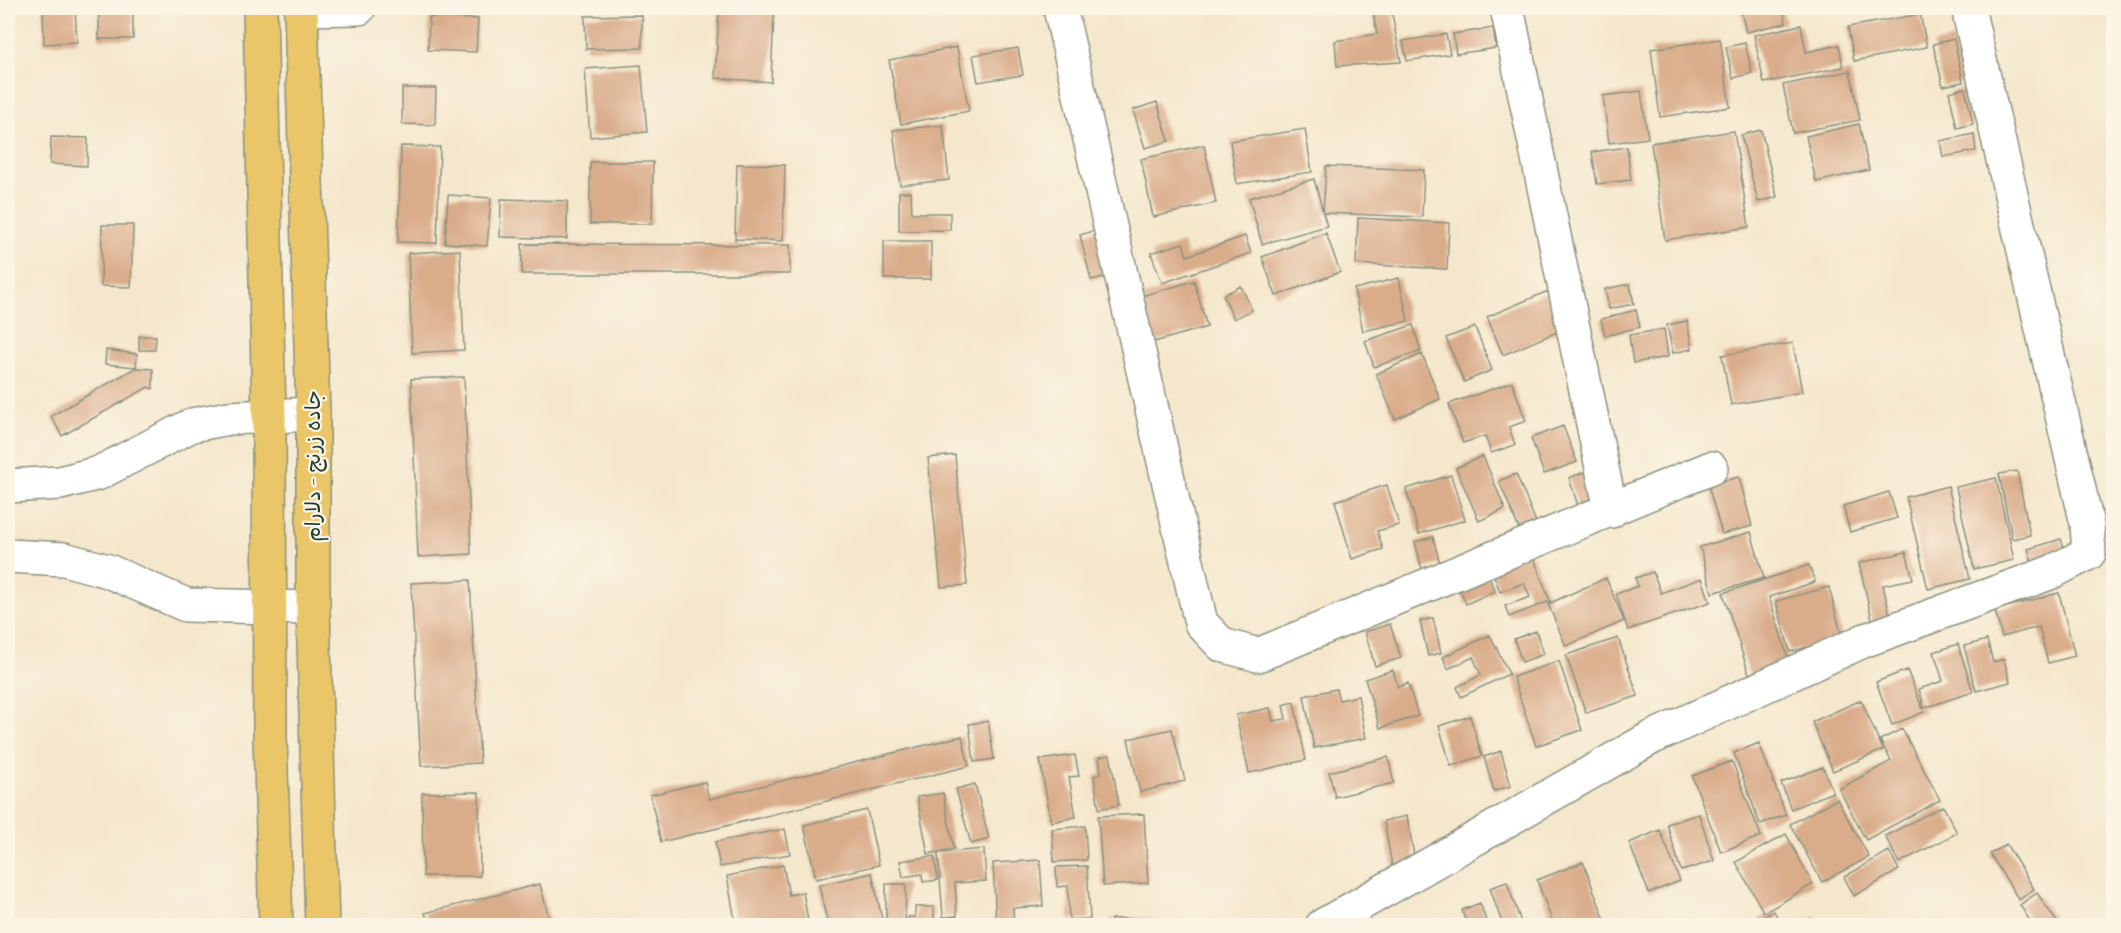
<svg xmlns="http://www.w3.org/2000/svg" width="2121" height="933" viewBox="0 0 2121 933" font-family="'Indie Flower','Playpen Sans Arabic',sans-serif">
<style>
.building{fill:#d9ac8a}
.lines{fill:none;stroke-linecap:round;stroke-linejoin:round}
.minor-casing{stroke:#8a9280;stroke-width:36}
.highway-casing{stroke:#8a9280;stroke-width:36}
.minor{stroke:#fff;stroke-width:33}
.highway{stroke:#eac669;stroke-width:33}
.labels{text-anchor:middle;stroke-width:4.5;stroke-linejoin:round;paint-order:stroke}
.street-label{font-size:21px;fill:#1f3d34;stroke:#fcf5e5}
</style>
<rect width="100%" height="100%" fill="#fcf5e5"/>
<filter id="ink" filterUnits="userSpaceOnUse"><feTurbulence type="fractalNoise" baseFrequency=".0167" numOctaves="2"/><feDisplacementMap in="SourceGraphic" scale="12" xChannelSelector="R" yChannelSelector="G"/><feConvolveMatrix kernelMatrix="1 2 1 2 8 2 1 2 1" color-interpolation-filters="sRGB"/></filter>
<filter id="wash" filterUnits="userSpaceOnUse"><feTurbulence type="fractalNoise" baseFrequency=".008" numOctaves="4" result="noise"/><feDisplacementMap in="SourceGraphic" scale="24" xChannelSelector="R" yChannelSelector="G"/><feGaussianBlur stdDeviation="1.35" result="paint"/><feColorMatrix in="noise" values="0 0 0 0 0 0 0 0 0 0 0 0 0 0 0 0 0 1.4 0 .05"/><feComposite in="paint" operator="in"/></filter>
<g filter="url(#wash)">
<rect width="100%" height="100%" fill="#f4e7cc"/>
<g id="blocks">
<path class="building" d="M43,8H75L77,42L44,44Z
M99,8H133V39H99Z
M1372,8H1391L1401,62L1337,66L1335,41L1377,34Z
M1740,8H1783L1786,23L1746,32Z
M719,10L774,13L771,82L715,78Z
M1920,14L1927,47L1854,61L1848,27Z
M642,15V48L586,49L585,16Z
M429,17L478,19L476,52L428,50Z
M1801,25L1806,52L1839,45L1843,67L1764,83L1754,35Z
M1493,28L1496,48L1456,54L1453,34Z
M1446,34L1450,54L1407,61L1403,41Z
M1720,39L1730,107L1660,117L1651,49Z
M1954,39L1963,82L1943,86L1933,44Z
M1745,43L1752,73L1733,78L1726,47Z
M957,47L969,111L901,124L889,60Z
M1018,48L1023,75L978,82L973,55Z
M641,65L647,132L590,137L585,69Z
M1850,71L1860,120L1793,133L1783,85Z
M402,88H436L435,125L402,124Z
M1965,88L1973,124L1957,128L1949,92Z
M1641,91L1648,138L1609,143L1603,96Z
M1157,102L1169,141L1145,148L1133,110Z
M1859,124L1869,170L1816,182L1806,136Z
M943,125L949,180L900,185L893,130Z
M1305,129L1312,172L1237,184L1230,141Z
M1761,130L1777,197L1758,202L1741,135Z
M1734,131L1749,227L1665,240L1651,143Z
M1974,134L1976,151L1943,157L1940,141Z
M51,137L88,138L87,166L50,164Z
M1204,145L1216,203L1153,217L1141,159Z
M401,146L440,147L437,243L398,242Z
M1627,147L1631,180L1597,184L1592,152Z
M590,162H653L652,224H590Z
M737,164L785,165L783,241L735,239Z
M1326,166L1424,170L1422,217L1323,213L1327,226L1262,244L1249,198L1314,179L1323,212Z
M899,192H911L912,213H950V230L899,231Z
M448,195L491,198L487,246L445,243Z
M501,199L567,201V239L500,237Z
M1358,218L1449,223L1447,269L1356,264Z
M102,225H133L131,287L101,286Z
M1100,229L1112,275L1091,280L1080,235Z
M1326,233L1340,272L1276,296L1262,257Z
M1245,236L1251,253L1162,283L1151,253L1183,243L1187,256Z
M884,241H931V279H884Z
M522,244L790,245V274H522Z
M460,250L464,350L412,353L408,253Z
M1399,278L1408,321L1363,331L1354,289Z
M1194,281L1207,327L1154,342L1141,296Z
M1630,284L1634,304L1609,309L1605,289Z
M1241,286L1252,310L1234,319L1223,295Z
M1548,291L1564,329L1503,355L1487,317Z
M1636,310L1640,327L1605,336L1601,319Z
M1687,321L1692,349L1673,353L1667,325Z
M1413,325L1421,351L1374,367L1365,341Z
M1475,327L1492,370L1464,382L1446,338Z
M1664,329L1668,357L1633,363L1629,335Z
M139,336H156L155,350H139Z
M1793,343L1802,392L1731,405L1722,355Z
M106,350L137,354L136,367L105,364Z
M1422,354L1440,399L1395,419L1376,374Z
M135,368L153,369V389L148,387L62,436L51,416Z
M464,377L471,554L418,557L411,379Z
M1512,382L1526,421L1509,427L1515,445L1491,453L1485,436L1463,443L1449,404Z
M1563,426L1577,462L1544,474L1531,438Z
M955,455L967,585L941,587L928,458Z
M1483,456L1505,509L1479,521L1456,468Z
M1587,471L1598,503L1579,509L1569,478Z
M2017,471L2030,535L2012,539L1999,474Z
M1516,474L1536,522L1519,529L1499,481Z
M1451,475L1465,520L1419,534L1406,489Z
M1739,477L1752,526L1722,534L1708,485Z
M1996,478L2014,560L1974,569L1956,487Z
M1387,485L1399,525L1377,531L1383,549L1352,559L1335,501Z
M1948,486L1970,579L1928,589L1906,497Z
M1889,492L1897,518L1850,532L1843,506Z
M1751,532L1764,578L1712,593L1700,547Z
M1433,537L1440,564L1422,569L1415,542Z
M2061,539L2067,558L2034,569L2028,549Z
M1906,552L1913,579L1883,585L1891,620L1873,624L1859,563Z
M1532,553L1550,601L1509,617L1505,606L1530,597L1524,583L1500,592L1492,569Z
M1809,565L1815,582L1769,597L1789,661L1749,674L1723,593Z
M1653,572L1661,593L1702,578L1710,602L1628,630L1616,594L1638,586L1635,578Z
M1487,573L1495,591L1466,604L1458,586Z
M1606,578L1624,621L1566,646L1548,604Z
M470,580L480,763L421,766L411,583Z
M1829,587L1842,637L1790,652L1776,601Z
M2059,593L2075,656L2048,663L2039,627L2002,637L1995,610Z
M1433,618L1441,653L1428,656L1420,621Z
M1390,624L1401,658L1375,666L1365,632Z
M1536,631L1544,654L1522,662L1514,639Z
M1490,635L1509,674L1461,697L1457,687L1481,675L1473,657L1448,669L1443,657Z
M1618,638L1638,696L1586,713L1566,655Z
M1987,640L1993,662L2004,659L2010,682L1976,691L1964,646Z
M1958,644L1973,692L1924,708L1919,689L1943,681L1934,652Z
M1559,661L1582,730L1536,746L1513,677Z
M1393,670L1398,687L1408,683L1418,716L1380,728L1365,679Z
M1907,670L1924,712L1892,725L1876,682Z
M1336,689L1339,700L1358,696L1366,738L1314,748L1304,696Z
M1861,700L1883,750L1833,771L1812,722Z
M1294,702L1306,760L1249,773L1236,715L1270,708L1273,721L1286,719L1283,705Z
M1470,716L1482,756L1451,766L1439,726Z
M988,721L994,759L974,762L969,724Z
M1172,729L1185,781L1140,792L1128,739Z
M1902,729L1940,800L1866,840L1839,789L1891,761L1880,740Z
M962,736L969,766L661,842L650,795L705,782L709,799Z
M1759,743L1786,815L1760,824L1734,753Z
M1501,751L1511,786L1494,791L1484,757Z
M1075,755L1079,776L1069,777L1076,817L1051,822L1040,760Z
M1110,755L1119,805L1099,809L1094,776L1101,774L1099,757Z
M1388,757L1394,783L1335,797L1329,772Z
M1732,761L1761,836L1721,852L1692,776Z
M1823,767L1833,792L1791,809L1781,783Z
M975,784L989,839L971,844L956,789Z
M479,792L480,876H423L422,793Z
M943,793L954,849L928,854L917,797Z
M1837,799L1869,857L1822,882L1790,824Z
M1943,806L1957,833L1899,863L1885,836Z
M867,810L879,865L816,879L804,825Z
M1144,814L1148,883L1103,886L1098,816Z
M1699,814L1714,861L1681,871L1667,824Z
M1407,816L1416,867L1393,871L1384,821Z
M1085,826L1087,860L1054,862L1052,829Z
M785,829L790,854L720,867L715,842Z
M1660,830L1680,881L1649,893L1629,843Z
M1786,834L1813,884L1764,913L1736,862Z
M2006,844L2034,889L2019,900L1990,854Z
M984,849L986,881L955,883L957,916L943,917L938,853Z
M1889,851L1899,870L1854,896L1844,877Z
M934,856L938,880L923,882L922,874L903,877L900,861Z
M1040,860L1043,906L1013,908L1014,926H996L993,863Z
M1583,862L1607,926H1554L1537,880Z
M783,865L789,895L803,892L809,926H736L727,876Z
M1087,866L1090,919L1069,920L1068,886L1057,887L1056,867Z
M872,873L882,919L853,926H828L819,885Z
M1507,882L1521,922L1503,926L1490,888Z
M540,884L551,926H429L425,913Z
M886,884H906L905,925L886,924Z
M2037,893L2059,925L2057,926H2033L2020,905Z
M1480,903L1488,926H1467L1462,910Z
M915,907H934V926H908V917H915Z
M1774,911L1782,926H1761L1758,920Z
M1152,918V926H1111V919Z
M1810,918L1814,926H1796Z"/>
</g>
</g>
<g filter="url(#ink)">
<use href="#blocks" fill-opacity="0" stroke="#8a9280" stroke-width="1.5"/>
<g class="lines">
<defs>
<path id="minor" d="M1060,8L1201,623L1222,645L1258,655L1711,468
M1507,8L1611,511
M301,9L359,8
M8,486L60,483L99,473L192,425L229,418L313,414
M8,556L64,559L108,571L186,605L313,608
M1322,926L1651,738L1863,641L2052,572L2089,553L2087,524L1968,8"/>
<path id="highway" d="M260,8L269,417L270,737L276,926
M301,8L313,414V608L322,926"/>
</defs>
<use href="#minor" class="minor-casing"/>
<use href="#highway" class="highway-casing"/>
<use href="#minor" class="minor"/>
<use href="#highway" class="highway"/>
</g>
</g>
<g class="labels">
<g class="street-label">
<text transform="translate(313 466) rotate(-90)" y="7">جاده زرنج - دلارام</text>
</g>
</g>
<rect width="2121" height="933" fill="none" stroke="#fcf5e5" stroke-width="30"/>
</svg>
